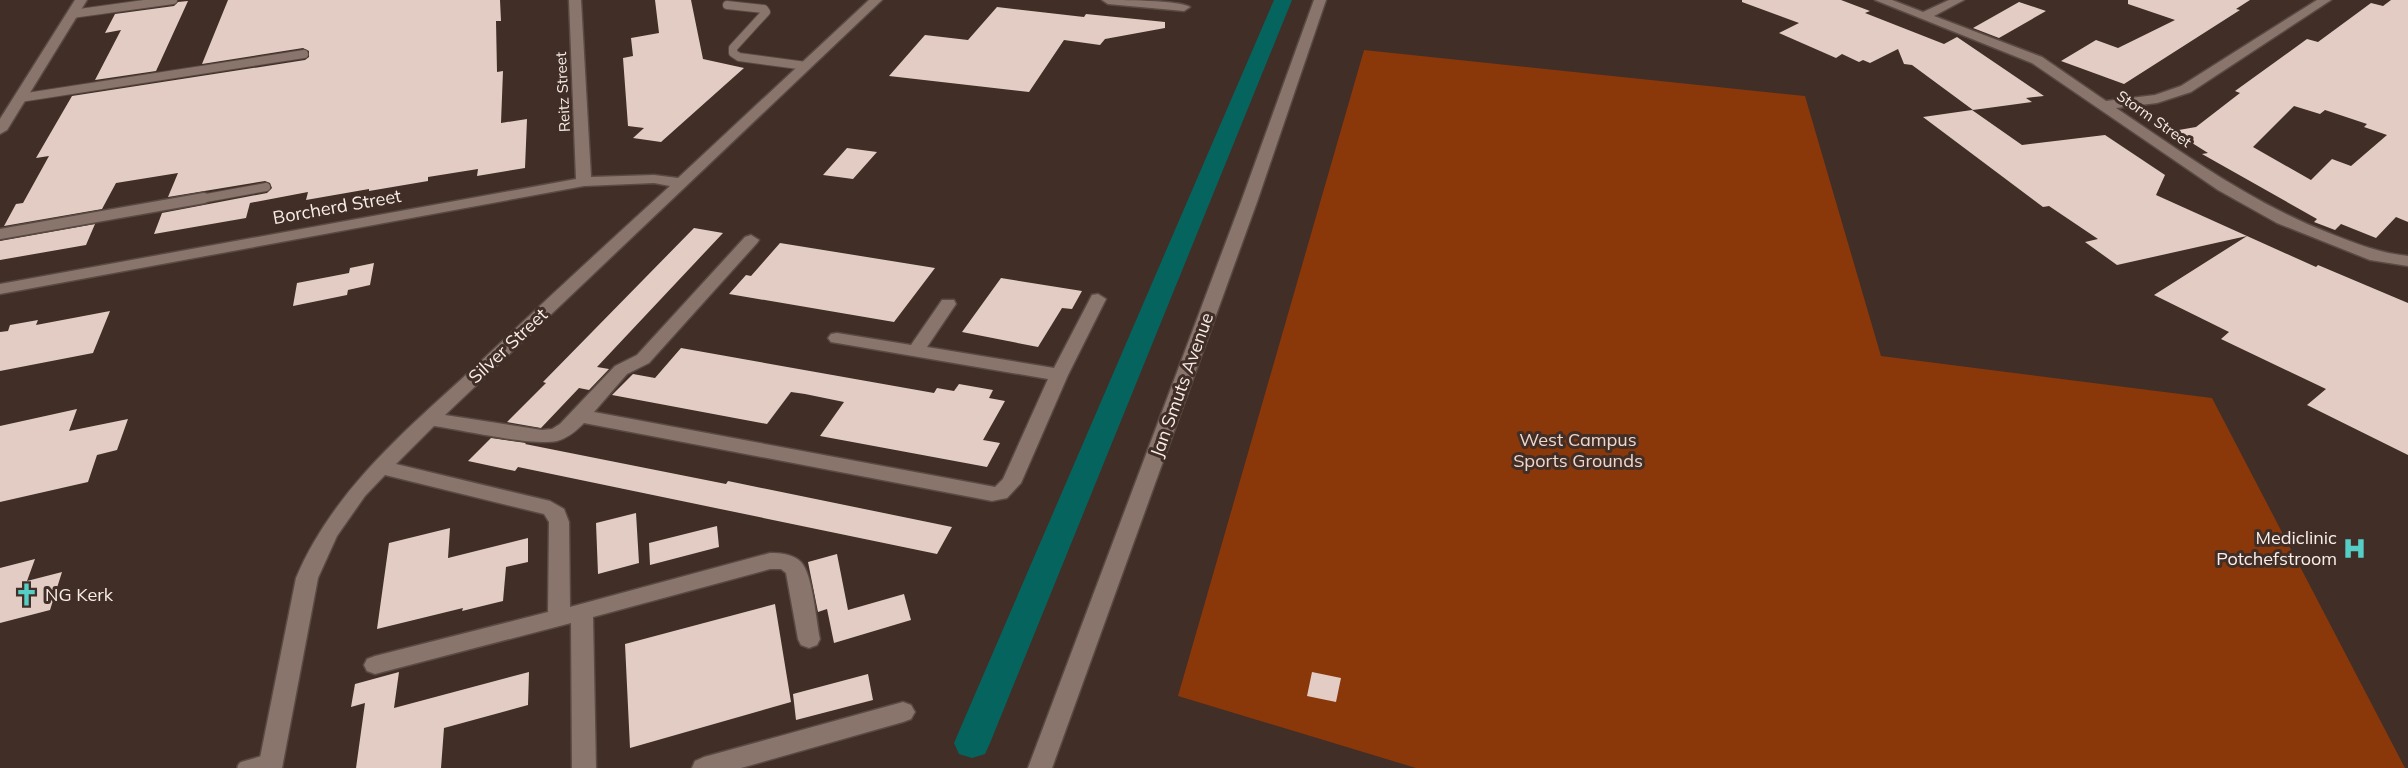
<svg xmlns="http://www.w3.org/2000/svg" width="2408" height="768" viewBox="0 0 2408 768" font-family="Mulish,sans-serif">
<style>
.green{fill:#8a370a}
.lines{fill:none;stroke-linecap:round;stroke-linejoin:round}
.canal{fill:#06645f;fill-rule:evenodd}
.building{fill:#e3ccc3;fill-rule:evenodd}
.lane-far2-casing{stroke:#594a43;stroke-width:10}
.lane-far1-casing{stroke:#594a43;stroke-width:13}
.lane-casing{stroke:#594a43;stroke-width:16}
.street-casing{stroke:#594a43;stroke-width:3}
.lane-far2{stroke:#89756c;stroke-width:8}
.lane-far1{stroke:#89756c;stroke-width:10}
.lane{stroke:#89756c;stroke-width:13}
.street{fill:#89756c;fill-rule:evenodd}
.labels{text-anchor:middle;stroke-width:6;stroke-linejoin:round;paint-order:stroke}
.far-street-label{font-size:15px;fill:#f9eee9;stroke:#402e27}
.street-label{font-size:18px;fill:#f9eee9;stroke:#402e27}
.park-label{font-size:18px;fill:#f0d7cc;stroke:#402e27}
.poi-label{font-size:18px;fill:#f9eee9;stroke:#402e27;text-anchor:end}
</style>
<rect width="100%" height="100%" fill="#402e27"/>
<path class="green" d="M1364,50L1805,96L1881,356L2212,398L2405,768H1416L1178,696Z"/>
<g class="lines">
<path class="canal" d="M1274,0H1292L990,743L985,754L972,758L959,754L954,743Z"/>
</g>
<path class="building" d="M228,0H500L501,21H496L497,72L503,71L501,123L527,119L525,168L477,176L478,169L428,177V181L369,191V189L306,200L308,192L250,203L246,218L154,234L162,213L267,193L272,188L270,183L265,181L168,197L178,173L116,183L102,209L4,226L16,204L23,203L49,156L36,158L72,96L305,60L309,57V51L303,48L202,64Z
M655,0H691L703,59L744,68L661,142L633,138L644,128L628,126L623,58L633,56L631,38L659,33Z
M1742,0H1841L1870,11L1865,13L1944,44L1957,37L2044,96L2026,98L2032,102L1973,110L1912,65L1904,64L1898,49L1870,63L1863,60L1859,62L1842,54L1836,58L1779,33L1799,23L1742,2Z
M2128,0H2250L2236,9L2240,10L2124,84L2061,61L2096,40L2118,48L2175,20L2128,4Z
M2391,0H2408V222L2396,217L2376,238L2341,224L2335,230L2314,222L2317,219L2202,154L2208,153L2173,131L2196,127L2240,93L2235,91L2307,39L2318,42L2371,3L2383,6ZM2294,106L2320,114L2325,110L2367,124L2364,127L2387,135L2351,166L2332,159L2311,180L2253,147Z
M188,1L156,71L95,80L121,30L105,33L115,14L174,6L178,2Z
M2019,2L2046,11L1999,38L1973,28Z
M997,7L1084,17L1086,14L1165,22V28L1105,39L1100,45L1064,40L1029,92L889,76L925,35L968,40Z
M1972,110L2022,145L2105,135L2165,175L2156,195L2247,236L2117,265L2085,242L2098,239L2049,206L2043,207L1923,117Z
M847,148L877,152L853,179L823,175Z
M95,224L86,245L0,260V241Z
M694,228L723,233L597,367L609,369L589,390L579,388L541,428L507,422L546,383L543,382Z
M2247,236L2316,267L2318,265L2408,303V455L2307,405L2326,389L2221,339L2229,332L2154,295Z
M780,243L935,268L894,322L729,294L746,275L751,276Z
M374,263L370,285L348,290L347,295L293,306L297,283L349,273L350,268Z
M1001,278L1082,291L1072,309L1062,308L1038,347L962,332Z
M110,311L93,353L0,371V332L8,331L10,325L38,320L36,325Z
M681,348L934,393L937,388L954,391L959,384L993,390L989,398L1005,401L983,440L1000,443L987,467L820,436L844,402L805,394L791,392L767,424L612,395L633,374L655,378Z
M77,409L69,431L128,419L117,450L97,455L88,482L0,502V426Z
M491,438L526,443L525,444L726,484L728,481L952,527L937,554L518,467L515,471L468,461Z
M636,513L639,563L598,574L596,523Z
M717,526L719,547L650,565L649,543Z
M450,528L448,558L528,538V562L506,567L503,601L462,611L463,608L377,629L389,543Z
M837,554L848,610L904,594L911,620L834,643L827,609L818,612L808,562Z
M35,559L27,581L62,572L50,610L0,623V568Z
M775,604L791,702L630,748L625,644Z
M399,672L394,708L529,672L528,705L444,728L441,768H356L365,703L351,707L355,684Z
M1312,672L1341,678L1336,702L1307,696Z
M868,674L873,700L796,720L793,694Z"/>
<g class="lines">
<defs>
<path id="lane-far2" d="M727,5L764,9L766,12L733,48V53L739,57L806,66
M72,14L173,0
M20,98L304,54
M195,200L266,187"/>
<path id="lane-far1" d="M0,234L204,198"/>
<path id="lane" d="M244,768L271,760"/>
<path id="street" d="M75,0H87L7,130L0,134V119Z
M569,0H581L591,177L654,175L678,178L869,0H882L445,415L542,430L552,429L560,424L615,366L637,355L745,237L751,235L759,240L757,243L649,363L627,374L594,412L995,487L1003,479L1048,379L837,343L831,342L828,338L831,334L837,333L911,345L942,300H954L956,304L927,347L1054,368L1092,295L1098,294L1106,299L1068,375L1021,483L1007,498L992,501L584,423C576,431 568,438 557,441C531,446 463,430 434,426L396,464L550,501L564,509L569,522L570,607L770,553C781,553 793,554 801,562C813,575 816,621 820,639L817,645L809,648L801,645L798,639L786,573L781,569H770L593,617L596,768H572L571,623L375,674L367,671L364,665L367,659L375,656L548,612L549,522L544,514L385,475L365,496L337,536L318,578L282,768H258L296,578C334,488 410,427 480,362C543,303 606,244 670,186L654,183L584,186L0,294V284L576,179Z
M1102,0C1120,0 1179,0 1190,7L1184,11L1108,4Z
M1314,0H1326L1257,202L1052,768H1028L1241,202Z
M1875,0H1892L1923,12L1949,0H1964L1934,16L2042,57L2106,101L2155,95L2181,86L2317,0H2331L2191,92L2157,103L2116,108C2186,155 2250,202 2329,233C2357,244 2379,253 2408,256V266L2370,260L2277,223L2218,190L2032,63Z
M903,702L911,705L915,712L911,719L903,722L741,768H692L695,761L704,757Z"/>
</defs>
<use href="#lane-far2" class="lane-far2-casing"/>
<use href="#lane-far1" class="lane-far1-casing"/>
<use href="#lane" class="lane-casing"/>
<use href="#street" class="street-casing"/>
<use href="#lane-far2" class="lane-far2"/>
<use href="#lane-far1" class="lane-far1"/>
<use href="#lane" class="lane"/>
<use href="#street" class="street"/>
</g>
<defs>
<symbol id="hospital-bare" viewBox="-9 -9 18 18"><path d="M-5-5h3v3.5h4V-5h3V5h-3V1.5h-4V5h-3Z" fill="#55cec5" stroke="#402e27" stroke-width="2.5" paint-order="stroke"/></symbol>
<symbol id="church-bare" viewBox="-9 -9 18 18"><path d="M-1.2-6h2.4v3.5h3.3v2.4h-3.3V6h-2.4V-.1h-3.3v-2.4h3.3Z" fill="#55cec5" stroke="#402e27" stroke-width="2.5" paint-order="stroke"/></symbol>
</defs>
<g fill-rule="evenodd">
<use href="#hospital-bare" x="2338" y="532" width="33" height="33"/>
<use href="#church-bare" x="10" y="578" width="33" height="33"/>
</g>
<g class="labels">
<g class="far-street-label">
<text transform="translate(563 92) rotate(-93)" y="5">Reitz Street</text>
<text transform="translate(2154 119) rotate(35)" y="5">Storm Street</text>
</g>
<g class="street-label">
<text transform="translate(337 207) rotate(-10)" y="6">Borcherd Street</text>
<text transform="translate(508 346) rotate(-43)" y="6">Silver Street</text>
<text transform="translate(1182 385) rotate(-70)" y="6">Jan Smuts Avenue</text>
</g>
<g class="park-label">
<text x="1578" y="446">West Campus<tspan x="1578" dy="21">Sports Grounds</tspan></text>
</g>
<g class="poi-label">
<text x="2337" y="544">Mediclinic<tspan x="2337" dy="21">Potchefstroom</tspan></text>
<text x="45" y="601" text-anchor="start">NG Kerk</text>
</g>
</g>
</svg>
